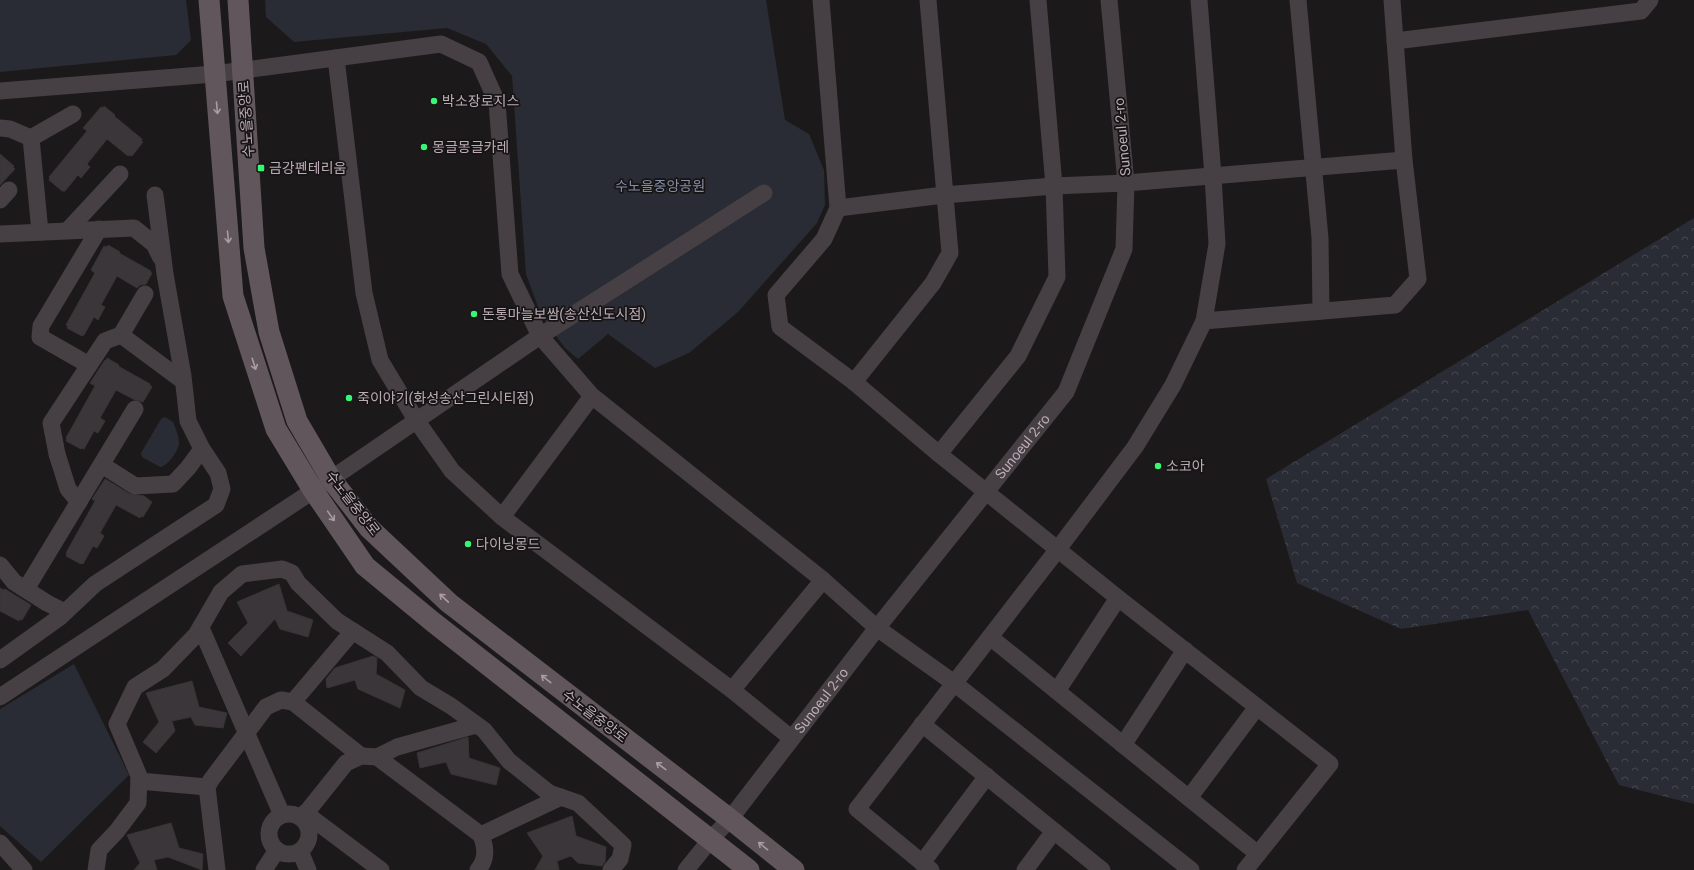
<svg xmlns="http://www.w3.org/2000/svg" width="1694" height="870" viewBox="0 0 1694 870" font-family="Roboto,'Noto Sans KR',sans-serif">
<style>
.forest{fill:url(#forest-crowns)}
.park{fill:#292c34}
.building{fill:#3b3639;stroke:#383335}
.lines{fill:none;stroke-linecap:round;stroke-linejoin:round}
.minor{stroke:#463f43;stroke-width:17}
.major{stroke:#60565c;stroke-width:21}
.oneway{stroke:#aa9ba4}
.poi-dot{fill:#37f675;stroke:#171415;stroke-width:1.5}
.labels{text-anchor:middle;stroke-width:3.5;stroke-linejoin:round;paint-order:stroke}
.poi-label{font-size:14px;fill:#bcacb6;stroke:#171415;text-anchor:start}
.street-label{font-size:14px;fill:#bcacb6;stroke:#171415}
.park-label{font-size:14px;fill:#838da7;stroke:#171415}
</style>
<defs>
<pattern id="forest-crowns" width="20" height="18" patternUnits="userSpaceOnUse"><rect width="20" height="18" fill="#292c34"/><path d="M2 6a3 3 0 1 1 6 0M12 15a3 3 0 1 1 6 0" fill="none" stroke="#46484f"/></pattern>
</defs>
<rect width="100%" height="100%" fill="#1c191a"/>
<path class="forest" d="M1694,218V804L1619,785L1528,610L1401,629L1297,583L1266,479Z"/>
<path class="park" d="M0,0H186L191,40L176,55L0,72Z
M265,0H766L785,120L809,134L824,170L825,205L817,223L738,312L689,353L655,368L608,334L578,359L565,348L541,315L526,274L512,76L486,44L447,28L294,42L266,17Z
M165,417L173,422C176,429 179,436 179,444C178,451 168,466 160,467L142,457L141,453L161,419Z
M74,664L129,775L41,862L0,826V709Z"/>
<path class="building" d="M104,106L115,115L114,116L142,139L141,141L143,142L132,156L130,155L128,156L107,139L87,164L90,167L81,178L78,175L65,191H62L49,180L50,178L49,177L87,131L83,128L101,107L103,108Z
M0,154L14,166L13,167L15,169L0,185Z
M108,245L120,252L119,253L151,271L150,272L152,273L146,284L140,285L137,288L117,276L101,305L105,307L98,320L94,317L84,335L82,336L67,328L68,326L66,325L95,273L91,270L104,246L107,247Z
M107,358L119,365L118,366L150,384V385L152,387L143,402L133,399L116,390L100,418L105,421L98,433L94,431L84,449L82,448L81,449L66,441L67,439L66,438L95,386L90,383L105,360L106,361Z
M105,479L130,494L144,496L152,502L143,517L141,516L140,518L116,505L100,533L104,536L97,548L93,546L83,564L82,563L81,564L66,556L67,554L66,553L95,501L92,499Z
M279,584L287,611L313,620L308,637L280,629L275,619L241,656L228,643L248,623L237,602Z
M0,588L4,590L5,589L31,605L22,620L20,619L19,621L0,611Z
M373,656L377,658L376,674L405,690L400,708L358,689L355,680L327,688L326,679L335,668Z
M192,681L199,707L227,713L223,728L195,725L191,717L172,721L175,731L156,753L143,742L159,722L146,693Z
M468,737L469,758L500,768L496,785L451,774L446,762L420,768L417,753Z
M572,816L576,836L606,847L605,862L602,866L578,863L571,856L557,861L559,870H535L543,856L527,833Z
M171,823L179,848L203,854L202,870L168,857L154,860L157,870H134L140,863L127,835Z"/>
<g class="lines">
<g class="minor">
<path d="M821,0L838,208L824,239L776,295L780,327L854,382L939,454L1118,598L1330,764L1245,870"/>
<path d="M1298,0L1320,238L1321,311"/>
<path d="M1395,41L1641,11L1650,0"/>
<path d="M336,58L364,293L380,360L416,420L452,471L502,517L732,690L791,738"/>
<path d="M0,91L214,74L441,44L479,62L497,102L510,274L540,336L592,396L823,580L877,628L954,683L1191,870"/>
<path d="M0,128L10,129L31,138"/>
<path d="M31,138L40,232"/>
<path d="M31,138L73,114"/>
<path d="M0,200L9,190"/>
<path d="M838,208L944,195L1054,186L1126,183L1404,160"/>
<path d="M68,230L120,174"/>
<path d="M0,234L134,228L154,244L161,258"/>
<path d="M1204,321L1395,305L1418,279L1404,160L1392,0"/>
<path d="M121,335L183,381"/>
<path d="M89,365L40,337L41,326L99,229"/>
<path d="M854,382L933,283L950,253L928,0"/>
<path d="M939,454L1018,356L1057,277L1054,186L1038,0"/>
<path d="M102,465L135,486L173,484L188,468L202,449"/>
<path d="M79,502L68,489L57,454L51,423L105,341L121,335L145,294"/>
<path d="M502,517L592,396"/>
<path d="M0,565L14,582L47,603L65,612"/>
<path d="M26,589L135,409"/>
<path d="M201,628L282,815"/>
<path d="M990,637L1258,854"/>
<path d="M0,660L60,617L95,584L216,505L222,489L218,473L202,449L188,421L183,376L165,274L155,195"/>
<path d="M732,690L823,580"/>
<path d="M1057,691L1118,598"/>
<path d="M0,697L331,479L540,336L764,193"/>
<path d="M293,702L353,631"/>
<path d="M922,724L1102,870"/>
<path d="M1123,745L1185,650"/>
<path d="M377,757L397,747L476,725"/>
<path d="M139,781L207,787"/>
<path d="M1189,798L1257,707"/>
<path d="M305,813L381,870"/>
<circle cx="289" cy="834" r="20"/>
<path d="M302,818L346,763L361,756L377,757L481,835C486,848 487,859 478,870"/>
<path d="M481,835L561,797"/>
<path d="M0,843L24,870"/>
<path d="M300,851L308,870"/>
<path d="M922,863L987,776"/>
<path d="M96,870L99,850L117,831L138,803L139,776L117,724L135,687L163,669L196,635L221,592L242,574L282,569L292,573L298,583L337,621L387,653L421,688L451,706L484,730L509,761L549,793L578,803L623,845L620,859L611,870"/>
<path d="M217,870L207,787L211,780L266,707L281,700L293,702L361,756"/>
<path d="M264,870L277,850"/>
<path id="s1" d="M686,870L711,839L730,819L877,628L1066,392L1124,249L1126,183L1109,0"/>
<path d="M931,870L857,809L1058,549L1135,447L1173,385L1204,321L1217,244L1213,176L1199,0"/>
<path d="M1025,870L1054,831"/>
</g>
<path class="major" d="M209,0L233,296L276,429L313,490L365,566L433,622L749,870
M238,0L254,248L269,332L297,421L331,479L369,528L449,603L730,819L794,870"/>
</g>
<defs><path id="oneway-shaft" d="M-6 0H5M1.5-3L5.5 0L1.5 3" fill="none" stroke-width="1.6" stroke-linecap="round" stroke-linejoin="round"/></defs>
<g class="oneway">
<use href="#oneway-shaft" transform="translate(217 108) rotate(85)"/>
<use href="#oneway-shaft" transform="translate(228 237) rotate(85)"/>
<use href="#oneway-shaft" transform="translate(254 364) rotate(72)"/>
<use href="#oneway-shaft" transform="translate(331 516) rotate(55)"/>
<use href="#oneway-shaft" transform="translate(444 598) rotate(-137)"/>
<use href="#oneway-shaft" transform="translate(546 679) rotate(-142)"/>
<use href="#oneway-shaft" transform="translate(661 766) rotate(-143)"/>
<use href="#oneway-shaft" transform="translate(763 846) rotate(-141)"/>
</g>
<g class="poi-dot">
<circle cx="434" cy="101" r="4"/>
<circle cx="424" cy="147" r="4"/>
<rect x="257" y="164" width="8" height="8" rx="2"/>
<circle cx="474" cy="314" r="4"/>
<circle cx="349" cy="398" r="4"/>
<circle cx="1158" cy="466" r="4"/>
<circle cx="468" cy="544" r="4"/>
</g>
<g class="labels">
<g class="poi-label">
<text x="442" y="106">박소장로지스</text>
<text x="432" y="152">몽글몽글카레</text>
<text x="269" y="173">금강펜테리움</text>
<text x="482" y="319">돈통마늘보쌈(송산신도시점)</text>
<text x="357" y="403">죽이야기(화성송산그린시티점)</text>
<text x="1166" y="471">소코아</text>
<text x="476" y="549">다이닝몽드</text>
</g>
<g class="street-label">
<text transform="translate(246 119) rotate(-94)" y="5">수노을중앙로</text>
<text transform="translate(1122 137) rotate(-95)" y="5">Sunoeul 2-ro</text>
<text dy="5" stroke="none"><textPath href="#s1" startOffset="541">Sunoeul 2-ro</textPath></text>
<text transform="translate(353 503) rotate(52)" y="5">수노을중앙로</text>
<text dy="5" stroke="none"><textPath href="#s1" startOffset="217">Sunoeul 2-ro</textPath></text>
<text transform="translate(595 716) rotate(37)" y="5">수노을중앙로</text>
</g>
<g class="park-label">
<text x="660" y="191">수노을중앙공원</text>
</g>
</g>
</svg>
